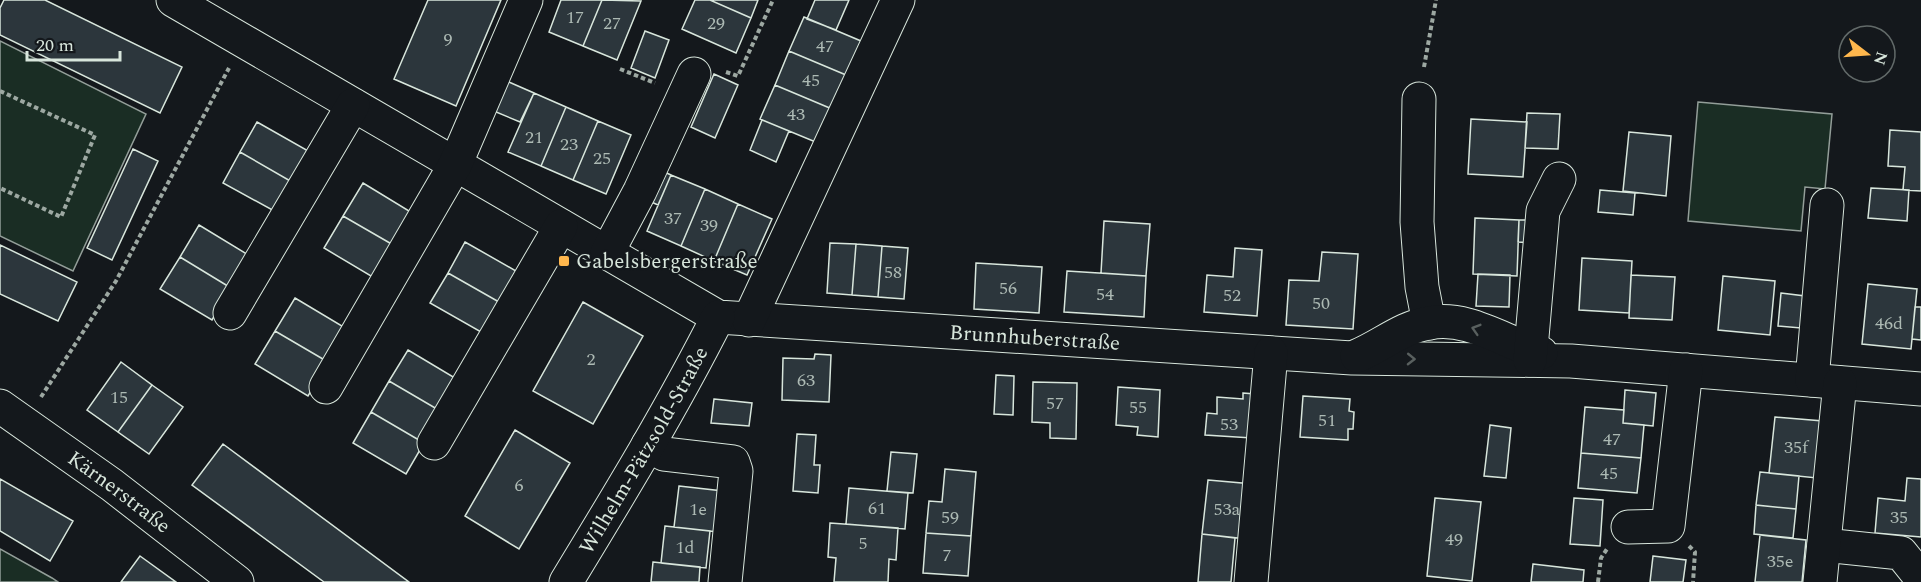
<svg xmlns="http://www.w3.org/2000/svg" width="1921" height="582" viewBox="0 0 1921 582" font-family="Spectral,serif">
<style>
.green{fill:#1a2d24;stroke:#939e99;stroke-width:1.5}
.building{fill:#2c363c;stroke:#d8e6dc;stroke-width:1.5}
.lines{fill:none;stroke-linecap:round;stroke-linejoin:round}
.minor-casing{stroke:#d8e6dc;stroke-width:35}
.path{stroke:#9da8a2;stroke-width:4;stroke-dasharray:4.5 3;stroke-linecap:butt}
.minor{stroke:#14181c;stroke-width:33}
.oneway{stroke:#59605f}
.poi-dot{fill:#ffb74d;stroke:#14181c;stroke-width:2}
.labels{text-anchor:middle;stroke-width:4.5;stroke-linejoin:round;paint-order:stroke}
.number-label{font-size:18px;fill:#adbab4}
.poi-label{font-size:21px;fill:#d8e6dc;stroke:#14181c;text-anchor:start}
.street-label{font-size:21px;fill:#d8e6dc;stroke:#14181c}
</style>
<rect width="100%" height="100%" fill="#14181c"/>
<path class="green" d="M0,41L146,114L73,271L0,236Z
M1698,102L1832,114L1825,189L1805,187L1801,231L1688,221Z
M0,549L52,578L58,582H0Z"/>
<path class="building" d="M4,0H45L182,67L160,113L0,35V8Z
M428,0H501L456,106L394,79Z
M561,0H602L583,46L549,32Z
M602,0L641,1L617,60L583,46Z
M695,0H710L751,18L736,53L682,29Z
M710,0H758L751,18Z
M815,0H849L836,30L807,19Z
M804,17L861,41L846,75L789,51Z
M645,31L669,40L655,78L631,68Z
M789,51L846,75L832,109L775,85Z
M714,74L738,85L715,138L691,127Z
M502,79L534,93L520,122L489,109Z
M775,85L832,109L818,143L760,119Z
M534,93L566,107L541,166L508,152Z
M566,107L598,121L573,180L541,166Z
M1527,113L1560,114L1558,149L1525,148Z
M1471,119L1527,122L1523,177L1468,174Z
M762,120L789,131L776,162L750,150Z
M598,121L631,135L606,194L573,180Z
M257,122L310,152L292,182L240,152Z
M1890,130L1921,132V191L1903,190L1905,167L1888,166Z
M1629,132L1671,136L1666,196L1623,191Z
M133,149L158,161L112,260L87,248Z
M240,152L292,182L276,212L223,183Z
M660,170L671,175L658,205L647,200Z
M671,175L705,189L681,246L647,231Z
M363,183L414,214L395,246L343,216Z
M1871,188L1909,190L1907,221L1868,218Z
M705,189L738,204L714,261L681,246Z
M1600,190L1635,193L1633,215L1598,212Z
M738,204L772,219L747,275L714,261Z
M343,216L395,246L376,279L324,248Z
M1475,218L1519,220L1517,276L1473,274Z
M1519,220H1534L1533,243L1518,242Z
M1104,221L1150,224L1146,276L1101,273Z
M199,225L250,256L231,288L180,257Z
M465,242L516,271L499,302L448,273Z
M830,243L856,244L852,295L827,293Z
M856,244L882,246L878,297L852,295Z
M0,245L77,282L58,321L0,294Z
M882,246L908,248L904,299L878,297Z
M1235,248L1262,250L1257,316L1204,312L1207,275L1233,277Z
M1322,252L1358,254L1353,329L1286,325L1289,280L1319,281Z
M180,257L231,288L212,320L160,289Z
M1582,258L1632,261L1629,313L1579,310Z
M976,263L1042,267L1039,313L974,309Z
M1067,271L1146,276L1144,317L1064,312Z
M448,273L499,302L481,332L430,303Z
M1478,274L1510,275L1509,307L1476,306Z
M1631,275L1675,277L1672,320L1629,318Z
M1723,276L1775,281L1770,335L1718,330Z
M1868,284L1917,289L1911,349L1862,344Z
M1781,293L1805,296L1801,328L1778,326Z
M295,298L347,329L328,362L275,331Z
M583,302L643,336L593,424L533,391Z
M1915,307H1921V340L1912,339Z
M275,331L328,362L308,396L255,364Z
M408,350L460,381L442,412L389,381Z
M815,354L831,355L829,402L782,400L783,358L814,359Z
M121,362L152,385L118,432L87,410Z
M996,375L1014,376L1013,415L994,414Z
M389,381L442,412L424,443L371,412Z
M1033,382L1077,383L1076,439L1050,438V423L1032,422Z
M152,385L183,407L149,454L118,432Z
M1118,387L1160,390L1158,437L1137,435L1138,427L1116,425Z
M1625,390L1656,393L1653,426L1623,423Z
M1243,393L1255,394L1252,438L1205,435L1207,413L1217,414V397L1243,399Z
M1303,396L1350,399L1349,411L1354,412L1353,429H1348V440L1300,437Z
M714,399L752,403L749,426L711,423Z
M1585,407L1624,410L1623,423L1644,425L1641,458L1581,453Z
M371,412L424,443L406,474L353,443Z
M1775,417L1823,421L1817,478L1769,473Z
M1490,425L1511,428L1506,478L1484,476Z
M515,430L570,463L519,549L465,516Z
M797,434L816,435L814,465H820L818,493L793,491Z
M223,444L409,582H324L192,485Z
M891,452L917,454L913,493L887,491Z
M1581,453L1641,458L1637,493L1578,488Z
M945,469L976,472L971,536L926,533L929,501L942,502Z
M1760,472L1799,476L1796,509L1756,505Z
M1907,478L1921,479V537L1875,533L1878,498L1905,501Z
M0,479L73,521L50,561L0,531Z
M1208,480L1253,484L1247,539L1202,534Z
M679,486L723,491L718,532L674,527Z
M849,488L908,493L905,529L846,524Z
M1435,498L1481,502L1472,581L1427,576Z
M1574,498L1603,500L1600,546L1570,544Z
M1756,505L1796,509L1793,538L1754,534Z
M830,523L898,528L896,560L889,559L888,582H834L836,558L828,557Z
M665,526L710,531L706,568L661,563Z
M926,533L971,536L968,576L923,573Z
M1202,534L1235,538L1231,582H1198Z
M1760,535L1806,540L1802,582H1755Z
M140,556L176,582H121Z
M1653,556L1686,560L1683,582H1650Z
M653,562L700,567L699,582H651Z
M1533,564L1584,570L1583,582H1531Z"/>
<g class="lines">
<defs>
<g id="minor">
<path id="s1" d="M173,0L718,317L1352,358L1571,361L1921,389"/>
<path d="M1419,99L1417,222L1422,287L1429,323"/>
<path d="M607,253L640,191L694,74"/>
<path d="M230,313L353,105"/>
<path d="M749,320L898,0"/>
<path d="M1357,356C1381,346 1403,327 1429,323C1468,315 1505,343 1541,353"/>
<path d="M1530,360L1543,211L1559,179"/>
<path d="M1812,380L1827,205"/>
<path d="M326,387L455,165L526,0"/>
<path id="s2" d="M0,406L112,485L237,582"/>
<path d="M434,443L561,226"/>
<path d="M648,445L664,454L733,462L736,471L725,582"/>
<path d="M1628,527L1668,526L1686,370"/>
<path d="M1824,545L1901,553L1921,578"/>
<path id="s3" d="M566,582C619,495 672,408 718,317"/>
<path d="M1251,582L1271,353"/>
<path d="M1820,582L1840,383"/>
</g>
</defs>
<use href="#minor" class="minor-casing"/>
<path class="path" d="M1424,67L1436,0
M620,69L655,83
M726,72L738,76L773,0
M0,91L95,135L61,217L0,188
M41,397L116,281L229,68
M1689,546L1695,552L1693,582
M1598,582L1601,558L1607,549"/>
<use href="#minor" class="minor"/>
</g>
<defs><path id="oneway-chevron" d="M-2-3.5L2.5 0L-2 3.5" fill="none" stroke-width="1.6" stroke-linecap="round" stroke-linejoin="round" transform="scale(1.5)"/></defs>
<g class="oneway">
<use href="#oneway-chevron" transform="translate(1476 329) rotate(-163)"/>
<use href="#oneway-chevron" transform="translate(1411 359) rotate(1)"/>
</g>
<rect class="poi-dot" x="558" y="255" width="12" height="12" rx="3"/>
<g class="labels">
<g class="number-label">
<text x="575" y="23">17</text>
<text x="612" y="29">27</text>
<text x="716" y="29">29</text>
<text x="448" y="45">9</text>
<text x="825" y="52">47</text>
<text x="811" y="86">45</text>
<text x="796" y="120">43</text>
<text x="534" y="143">21</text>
<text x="569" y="150">23</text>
<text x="602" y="164">25</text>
<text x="673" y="224">37</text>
<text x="709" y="231">39</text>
<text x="893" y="278">58</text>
<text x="1008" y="294">56</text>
<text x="1105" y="300">54</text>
<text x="1232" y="301">52</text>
<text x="1321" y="309">50</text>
<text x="1889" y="329">46d</text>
<text x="591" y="365">2</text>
<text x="806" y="386">63</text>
<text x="119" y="403">15</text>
<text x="1055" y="409">57</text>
<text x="1138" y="413">55</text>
<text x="1327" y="426">51</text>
<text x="1229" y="430">53</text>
<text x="1612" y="445">47</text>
<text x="1796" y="453">35f</text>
<text x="1609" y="479">45</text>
<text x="519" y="491">6</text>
<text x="877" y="514">61</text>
<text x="698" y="515">1e</text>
<text x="1227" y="515">53a</text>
<text x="950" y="523">59</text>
<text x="1899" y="523">35</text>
<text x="1454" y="545">49</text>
<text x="863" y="549">5</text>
<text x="685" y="553">1d</text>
<text x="947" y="561">7</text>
<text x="1780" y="567">35e</text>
</g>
<g class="poi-label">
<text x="576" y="268">Gabelsbergerstraße</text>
</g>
<g class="street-label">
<text dy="7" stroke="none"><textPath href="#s1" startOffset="948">Brunnhuberstraße</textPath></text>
<text dy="7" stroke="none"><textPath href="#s3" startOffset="153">Wilhelm-Pätzsold-Straße</textPath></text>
<text dy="7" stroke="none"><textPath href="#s2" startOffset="147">Kärnerstraße</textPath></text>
</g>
</g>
<g transform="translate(1867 54) rotate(107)"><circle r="28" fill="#14181c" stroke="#626a69" stroke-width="1.5"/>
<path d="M0-4.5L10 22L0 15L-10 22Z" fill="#ffb74d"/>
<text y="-9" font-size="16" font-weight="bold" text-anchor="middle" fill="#d8e6dc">N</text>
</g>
<path d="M27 51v9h93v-9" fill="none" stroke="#d8e6dc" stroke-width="3"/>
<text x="36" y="51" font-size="18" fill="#d8e6dc" stroke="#14181c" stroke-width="4.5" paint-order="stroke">20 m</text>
</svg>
